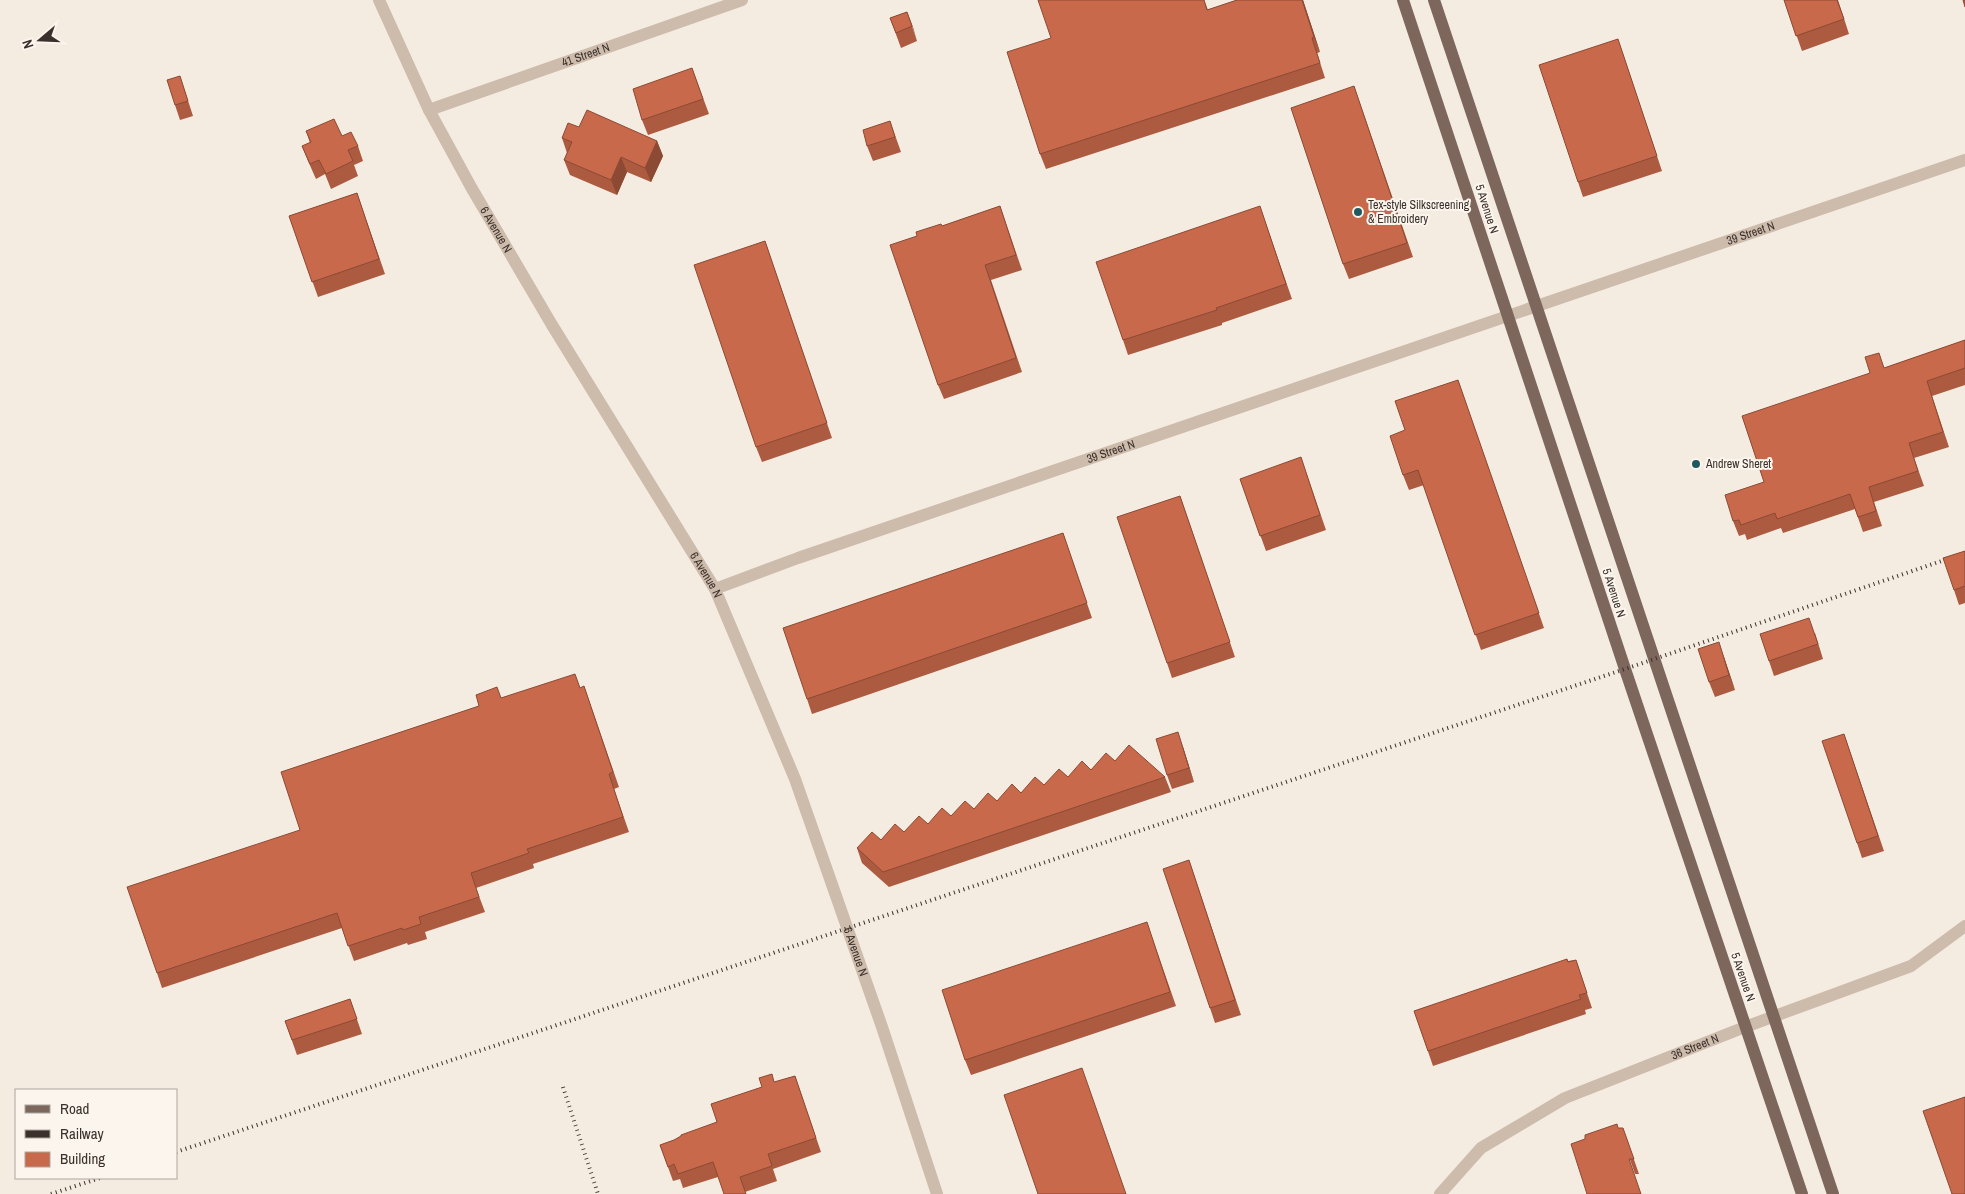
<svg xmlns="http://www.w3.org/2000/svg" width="1965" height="1194" viewBox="0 0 1965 1194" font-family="'Archivo Narrow',sans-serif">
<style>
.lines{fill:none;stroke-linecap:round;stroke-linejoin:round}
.minor{stroke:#cdbbac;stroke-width:12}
.major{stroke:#7d675c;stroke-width:12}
.rail{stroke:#3b302b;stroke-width:4;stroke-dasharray:1 4;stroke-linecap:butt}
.wall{fill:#ac5a40}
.shaded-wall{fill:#8c4a34}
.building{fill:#c8694b;stroke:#8c4a34}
.poi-dot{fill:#1f5a5e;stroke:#fbf5ee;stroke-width:2}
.labels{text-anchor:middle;stroke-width:4;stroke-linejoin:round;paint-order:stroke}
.street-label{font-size:12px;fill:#3b302b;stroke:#fbf5ee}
.poi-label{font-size:12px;fill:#3b302b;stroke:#fbf5ee;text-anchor:start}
</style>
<rect width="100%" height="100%" fill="#f4ebe1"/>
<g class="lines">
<g class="minor">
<path id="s1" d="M379,0L429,110L471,187L552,325L715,589L795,779L882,1027L937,1194"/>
<path id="s2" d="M429,110L742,0"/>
<path id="s3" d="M715,589L798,558L1965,160"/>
<path id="s4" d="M1440,1194L1481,1148L1565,1098L1745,1027L1911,966L1965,926"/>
</g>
<path class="major" d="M1403,0L1625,669L1802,1194
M1434,0L1833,1194"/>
<path class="rail" d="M563,1087L598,1194
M176,1152L1625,669L1965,553
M51,1194L100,1178"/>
</g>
<path class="wall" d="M1204,0L1208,10L1237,0H1303L1320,52L1317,53L1325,78L1046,169L1040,154Z
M1784,0H1838L1849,34L1802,51Z
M907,12L917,41L901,48L890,18Z
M1623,54L1662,171L1583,197L1578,182Z
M692,68L709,114L648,135L642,120Z
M180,76L193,116L180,120L175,105Z
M1354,86L1413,257L1349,279L1343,264Z
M890,121L901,152L873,161L867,146Z
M579,127L657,141L663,156L651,182L627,172L617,195L570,175L564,160L567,153L562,138Z
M306,131L342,136L358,146L363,161L354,165L358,176L331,189L325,174L316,179L308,161L302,146L310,143Z
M357,193L385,274L318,297L289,216Z
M1000,206L1022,270L991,280L1022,372L944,399L938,385L942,226Z
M1265,221L1292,299L1222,323V325L1128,355L1123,340Z
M765,241L832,438L762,462L756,447Z
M1965,340V385L1932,396L1949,447L1914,458L1924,486L1874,502L1882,526L1863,532L1855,509L1783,533L1781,528L1747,540L1745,534L1739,536L1733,521L1764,482L1870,373L1884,368Z
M1458,380L1544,628L1481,650L1424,485L1409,490L1403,475L1405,430Z
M1306,472L1326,530L1266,551L1240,479Z
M1180,496L1235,657L1172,678L1167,663Z
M1063,533L1092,618L812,714L807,699Z
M1965,551V603L1959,605L1954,590Z
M1815,633L1823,659L1774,676L1769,661Z
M1724,657L1735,690L1715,697L1709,682Z
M584,686L619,787L614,789L629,832L533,864L534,868L476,888L485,912L425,932L427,939L408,945L407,943L354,961L342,928L162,988L157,973L300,830L501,698L580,688Z
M1844,734L1884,851L1862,858L1857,843Z
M1183,747L1194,782L1172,789L1167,775Z
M1115,761L1165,777L1171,792L889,887L862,863L857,848Z
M1189,860L1241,1015L1215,1023L1210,1008Z
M1152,937L1176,1006L971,1075L965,1060Z
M1576,960L1592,1008L1585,1010L1586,1014L1433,1066L1414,1011L1568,961Z
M350,999L362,1034L297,1055L285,1021Z
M795,1076L821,1152L773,1169L777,1181L745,1192L718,1177L683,1188L680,1179L673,1181L660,1145L674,1140L717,1122L775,1082Z
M1619,1128H1623L1639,1174H1635Z"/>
<path class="shaded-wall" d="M1302,0H1303L1320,52L1314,37Z
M907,12L913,27L917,41L912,26Z
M657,141L663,156L651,182L645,168Z
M621,157L627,172L617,195L611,180Z
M1719,642L1735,690L1729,675Z
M1178,732L1183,747L1194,782L1189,768Z"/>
<path class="building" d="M1038,0H1204L1207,10L1237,0H1302L1314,37L1312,38L1320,63L1040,154L1007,52L1051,38Z
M1784,0H1837L1844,19L1796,36Z
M1963,0H1965V7Z
M907,12L912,26L896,33L890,18Z
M1618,39L1657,156L1578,182L1539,65Z
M692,68L703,99L642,120L633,89Z
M180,76L188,101L175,105L167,80Z
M1354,86L1407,243L1343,264L1291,108Z
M587,110L657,141L645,168L621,157L611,180L564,160L572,142L562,138L568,123L579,127Z
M334,119L342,136L351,132L358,146L348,150L353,161L326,174L319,160L310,164L302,146L311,142L306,131Z
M890,121L895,137L867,146L863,130Z
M357,193L379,259L312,282L289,216Z
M1000,206L1016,255L985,265L1016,358L938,385L890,245L917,236L916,232L941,224L942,226Z
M1260,206L1286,284L1216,308L1217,310L1123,340L1096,262Z
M765,241L827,423L756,447L694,265Z
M1965,340V368L1927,381L1943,432L1909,443L1918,471L1869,487L1876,511L1858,517L1850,494L1777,519L1775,513L1741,525L1739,520L1733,521L1725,495L1764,482L1742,416L1870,373L1865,357L1879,353L1884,368Z
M1458,380L1539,613L1475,635L1418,470L1403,475L1390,436L1405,430L1395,401Z
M1301,457L1320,515L1260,536L1240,479Z
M1180,496L1230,642L1167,663L1117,517Z
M1063,533L1087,603L807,699L783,628Z
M1965,551V586L1954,590L1943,558Z
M1809,618L1818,644L1769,661L1760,634Z
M1719,642L1729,675L1709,682L1698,649Z
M575,674L580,688L584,686L613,772L609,774L623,817L527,849L529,853L471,873L479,897L419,917L421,924L403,930L402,928L348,946L337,913L157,973L127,887L300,830L281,772L479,706L476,695L497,687L501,698Z
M1178,732L1189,768L1167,775L1156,739Z
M1844,734L1878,836L1857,843L1822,741Z
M1129,745L1165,777L883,872L857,848L872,832L881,840L895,824L904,832L919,816L928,824L942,808L951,816L965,801L974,809L988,793L997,801L1012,784L1021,793L1035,777L1044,785L1059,769L1068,777L1082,761L1091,770L1106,753L1115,761Z
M1189,860L1235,1000L1210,1008L1163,869Z
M1147,922L1170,992L965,1060L942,990Z
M1567,959L1568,962L1576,960L1587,993L1579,995L1581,999L1428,1051L1414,1011Z
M350,999L357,1019L292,1040L285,1021Z
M1082,1068L1126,1194H1038L1004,1095Z
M772,1074L774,1082L795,1076L816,1138L768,1154L772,1166L740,1177L746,1194H724L713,1162L678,1174L674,1164L668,1167L660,1145L674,1140L681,1136V1135L717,1122L711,1104L762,1087L759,1078Z
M1965,1097V1194H1952L1923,1111Z
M1617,1124L1618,1128H1623L1634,1159H1629L1641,1194H1587L1571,1144L1585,1139V1135Z"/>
<g class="poi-dot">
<circle cx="1358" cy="212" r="5"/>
<circle cx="1696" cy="464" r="5"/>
</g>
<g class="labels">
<g class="street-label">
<text dy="4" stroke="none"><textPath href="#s2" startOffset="166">41 Street N</textPath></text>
<text transform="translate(1487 209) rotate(72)" y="4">5 Avenue N</text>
<text dy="4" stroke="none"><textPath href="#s1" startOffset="258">6 Avenue N</textPath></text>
<text dy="4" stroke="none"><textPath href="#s3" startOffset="1095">39 Street N</textPath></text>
<text dy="4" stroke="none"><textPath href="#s3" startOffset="419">39 Street N</textPath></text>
<text dy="4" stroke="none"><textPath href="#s1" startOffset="662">6 Avenue N</textPath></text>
<text transform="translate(1614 593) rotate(72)" y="4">5 Avenue N</text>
<text dy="4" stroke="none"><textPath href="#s1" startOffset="1068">6 Avenue N</textPath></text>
<text transform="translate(1743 977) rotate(71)" y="4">5 Avenue N</text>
<text dy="4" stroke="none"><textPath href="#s4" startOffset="299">36 Street N</textPath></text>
</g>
<g class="poi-label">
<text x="1368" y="209">Tex-style Silkscreening<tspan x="1368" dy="14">&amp; Embroidery</tspan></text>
<text x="1706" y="468">Andrew Sheret</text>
</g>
</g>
<rect x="15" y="1089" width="162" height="90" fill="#fbf5ee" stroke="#aea6a0"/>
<rect x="25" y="1105" width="25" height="8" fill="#7d675c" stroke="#aea6a0"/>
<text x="60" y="1114" font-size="15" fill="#3b302b">Road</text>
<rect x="25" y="1130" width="25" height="8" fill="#3b302b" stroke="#aea6a0"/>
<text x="60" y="1139" font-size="15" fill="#3b302b">Railway</text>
<rect x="25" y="1152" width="25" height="15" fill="#c8694b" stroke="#aea6a0"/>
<text x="60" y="1164" font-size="15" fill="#3b302b">Building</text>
<g transform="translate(40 40) rotate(251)" stroke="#fbf5ee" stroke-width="4" paint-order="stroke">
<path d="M0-4L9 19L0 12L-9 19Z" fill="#3b302b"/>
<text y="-8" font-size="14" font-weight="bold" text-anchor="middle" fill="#3b302b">N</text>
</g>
</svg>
